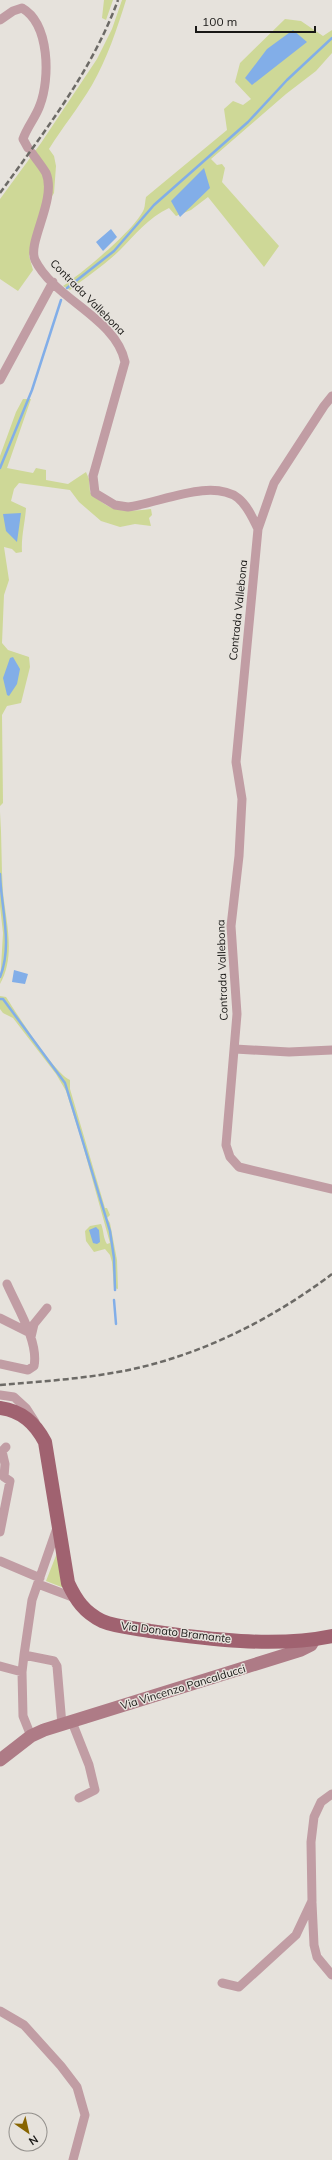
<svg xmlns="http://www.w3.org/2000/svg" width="332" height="2160" viewBox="0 0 332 2160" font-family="Mulish,sans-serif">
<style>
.green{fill:#ced897}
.water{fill:#82aee8}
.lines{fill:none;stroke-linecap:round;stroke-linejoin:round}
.stream{stroke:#82aee8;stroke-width:2.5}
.street{stroke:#c19da4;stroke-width:9}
.secondary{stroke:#ae7b86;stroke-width:13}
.primary{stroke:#a06270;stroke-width:14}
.rail{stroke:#6c6a66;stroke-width:2.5;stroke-dasharray:6 3;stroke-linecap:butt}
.labels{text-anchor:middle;stroke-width:3;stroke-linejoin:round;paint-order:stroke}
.street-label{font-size:11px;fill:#191816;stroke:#e6e2dc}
</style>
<rect width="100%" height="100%" fill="#e6e2dc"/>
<path class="green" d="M104,0H113L106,20L102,18Z
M122,0H126C117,29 107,59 92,85C79,107 62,128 49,149L54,156L56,166L54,193L43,211L29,256L33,270L18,291L0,279V199L41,143L97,59L112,29Z
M285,19L301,21L323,36L332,30V53L316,71L286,94L211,159L217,165L222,164L225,168L222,182L279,246L264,267L208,197L191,210L176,216L169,208C148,218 136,234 120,250C105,265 86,277 70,290L63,286C82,273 136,229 144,209C145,206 145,201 146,197L227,130L224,109L233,101L243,105L251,99L235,82L240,63Z
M23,399H31L7,468L33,473L36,468L46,470V480L68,484L86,472L89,479L90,492C111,513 123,512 151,509L152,515L149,518L151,526L135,524L120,527L101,521L79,502L70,490L19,483L14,489L11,501L26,508C25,523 21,537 22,552L16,553L12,549L4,547L9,580L4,595L2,643L8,650L29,657L30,667L21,703L7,706L2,715L3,803L0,806V456L16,412Z
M0,812C2,839 1,865 3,892C6,922 16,956 0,984L3,933L0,906Z
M0,996L6,997C17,1014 55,1074 70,1080V1089L105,1208H107L110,1215L107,1218L110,1223L117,1260L118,1289L114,1288L112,1262L110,1255L105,1249L94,1252L86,1241L85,1231L90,1226L101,1224C104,1231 103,1238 107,1244L110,1243L82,1142L66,1091L56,1074L13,1018L3,1013L0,1009Z
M57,1553L64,1588L46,1581Z"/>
<path class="water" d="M293,30L307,42L252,85L245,78L267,49Z
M204,168L210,188L180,217L171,201Z
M111,229L117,237L103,251L96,242Z
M21,513L17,542L6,531L3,514Z
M13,657L20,669L17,684L9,696L7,695L3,678L10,658Z
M14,970L28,974L25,984L12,982Z
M96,1227L99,1230L100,1242L97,1244L93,1243L89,1230Z"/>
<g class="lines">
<path class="stream" d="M67,288L114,251L154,205L248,122L287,80L332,38
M0,468L32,390L61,300
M0,874C1,908 13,945 0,977
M0,999H3L65,1083L110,1231L114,1258L115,1290
M114,1300L116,1324"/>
<path class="street" d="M0,20L13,11L22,8C50,24 50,79 40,105C36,117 27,127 23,139L28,148
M32,153C36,159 42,166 46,173C57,200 27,242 35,260C54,299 116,318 125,362L93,476L95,493L115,505L128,507C160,503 211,478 238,498C248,506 253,519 258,529L236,762L242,799L239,856L231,926L237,1014L226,1145L230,1157L239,1167L332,1189
M0,380L53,282
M258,529L274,483L324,406L332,396
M235,1049L289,1052L332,1050
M0,1318L28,1332
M31,1337L34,1324L47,1308
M0,1364L28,1370L34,1366C39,1342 17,1307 7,1284
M0,1395L14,1397L26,1408L35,1422
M0,1532L10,1481L4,1477L5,1464L2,1451L6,1447
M0,1561L40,1578
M38,1584L75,1598
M24,1655L54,1661L57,1666L62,1725
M0,1666L22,1672
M72,1722L89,1765L95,1790L79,1798
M31,1736L23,1716L22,1672L24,1655L32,1600L57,1528
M312,1903L314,1945L317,1957L332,1975
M222,1983L239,1987L296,1935L312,1901L311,1842L314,1817L321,1802L332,1794
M0,2011L24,2025L61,2066L77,2087L85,2115L73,2160"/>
<path class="secondary" d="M0,1760L31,1736L44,1730L301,1650L311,1645L314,1640"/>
<path class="primary" d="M0,1408C22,1411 35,1423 45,1442L68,1583C76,1600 84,1612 102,1621C116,1627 134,1628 150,1631C206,1639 275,1648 332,1636"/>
<path class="rail" d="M0,193C44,132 92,71 118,0
M0,1385C47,1381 96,1378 142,1367C211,1350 275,1317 332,1274"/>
</g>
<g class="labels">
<g class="street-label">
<text transform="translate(88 297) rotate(45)" y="4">Contrada Vallebona</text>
<text transform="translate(238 610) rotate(-84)" y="4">Contrada Vallebona</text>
<text transform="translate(222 970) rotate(-92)" y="4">Contrada Vallebona</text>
<text transform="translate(176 1632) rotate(7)" y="4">Via Donato Bramante</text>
<text transform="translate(183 1687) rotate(-17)" y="4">Via Vincenzo Pancalducci</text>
</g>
</g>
<g transform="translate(28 2132) rotate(146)"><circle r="19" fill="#e6e2dc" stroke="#94918d"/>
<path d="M0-3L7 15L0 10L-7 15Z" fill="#886501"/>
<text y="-6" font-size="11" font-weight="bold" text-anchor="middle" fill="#191816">N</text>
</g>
<path d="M196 26v6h119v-6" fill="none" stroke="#191816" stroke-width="2"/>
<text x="202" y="26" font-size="12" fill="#191816" stroke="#e6e2dc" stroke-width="3" paint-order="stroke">100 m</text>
</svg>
